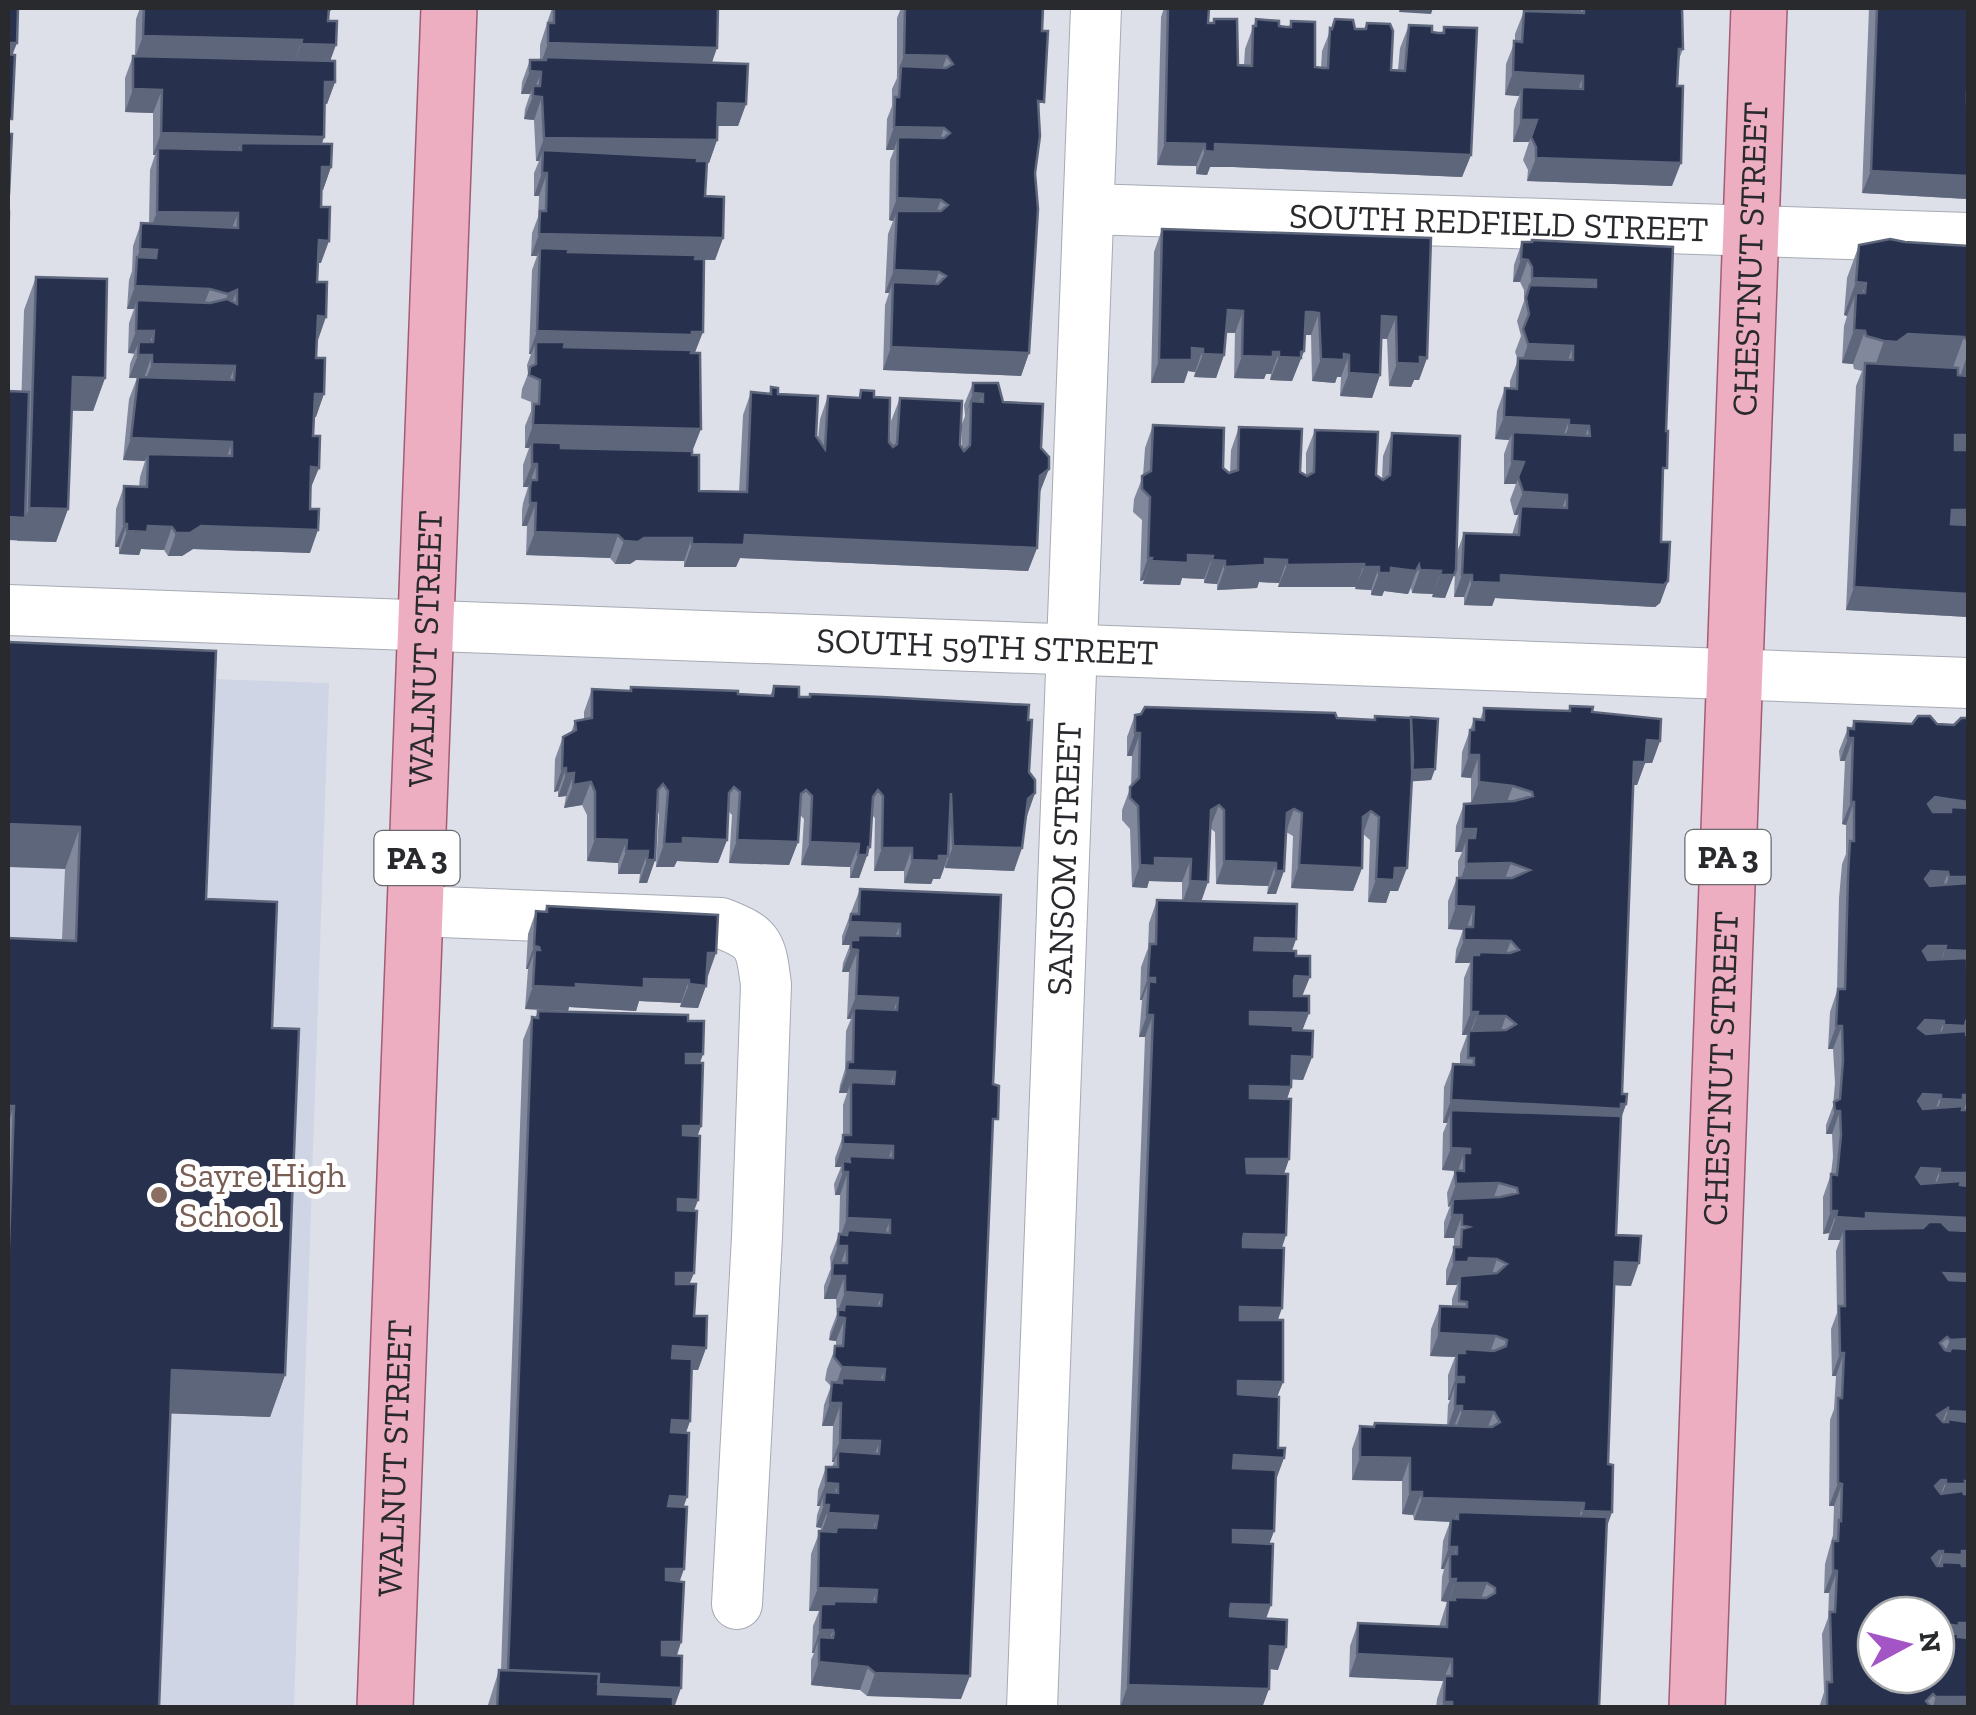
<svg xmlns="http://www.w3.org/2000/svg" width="1976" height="1715" viewBox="0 0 1976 1715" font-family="'Zilla Slab',serif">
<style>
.built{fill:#cfd5e5}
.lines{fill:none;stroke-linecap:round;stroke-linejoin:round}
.minor-casing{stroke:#a6aab2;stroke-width:52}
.major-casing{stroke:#a25d74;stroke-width:58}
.minor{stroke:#fff;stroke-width:50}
.major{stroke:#eeaec2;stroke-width:55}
.wall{fill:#82889c}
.shaded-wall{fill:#5e667c}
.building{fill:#27314e;stroke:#5e667c;stroke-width:2.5}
.education-dot{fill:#8d6e63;stroke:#fff;stroke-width:4}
.labels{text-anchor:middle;stroke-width:10;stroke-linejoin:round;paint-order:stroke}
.shield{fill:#fff;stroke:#696a6d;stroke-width:2.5}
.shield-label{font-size:32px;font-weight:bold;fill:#292a2e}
.street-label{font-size:35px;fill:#292a2e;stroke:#fff}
.education-label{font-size:35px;fill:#785e54;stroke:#fff;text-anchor:start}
</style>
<rect width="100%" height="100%" fill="#dde0e9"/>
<path class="built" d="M8,672L329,683L294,1707L8,1708Z"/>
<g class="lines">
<defs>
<g id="minor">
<path id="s1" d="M1089,209L1968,238"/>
<path id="s2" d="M8,610L1968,683"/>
<path d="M415,911L721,923C760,938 761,944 766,985L757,1237L737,1604"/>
<path id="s3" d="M1032,1708L1096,8"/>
</g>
<g id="major">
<path id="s4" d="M385,1708L449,8"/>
<path id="s5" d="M1697,1708L1759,8"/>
</g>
</defs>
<use href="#minor" class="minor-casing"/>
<use href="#major" class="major-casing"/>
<use href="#minor" class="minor"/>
<use href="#major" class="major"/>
</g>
<path class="wall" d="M140,8H332L331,11H328L331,61L335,82L327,104H325L324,137L322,144L331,167L323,190H322L321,263H318L317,282L318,340H316V417H314L310,490V553L193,549L182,556H168L164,550L141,549L139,555L119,554V547H115L116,509L124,486L139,487L140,477L145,461L123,460L129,399L137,378H129L130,364L134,354L128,353L129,323L134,309H127L129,280L132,271L133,246L141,223L149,224L150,170L155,155H153V113L125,112V78L133,56H135L136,19Z
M552,8H718L712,63L746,104L738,126H718L717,140L709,163H707L705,196L723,238L715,260H704L695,353L692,452L699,491L739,492L743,415L751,392L769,394L771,387L818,439L820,419L828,396L859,398L861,390L874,397L890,444L891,421L900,398L962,447V424L965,416L964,405L973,383L1003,402L1041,448L1040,492L1037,548L1028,571L740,558L736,567H684V561L636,560L630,564H615L610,558L526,555L527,526H522V510L523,503L528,487H523V465L529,448H525V426L531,411V402L521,398L522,389L528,374L527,365L531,354H529L532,270L537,256H531L532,233L538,217L539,196H534V173L539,161H536L534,120L524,119L525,109L530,94H521L522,82L530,60H540V45Z
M897,8H1043L1039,115L1035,173L1029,353L1021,376L883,370L885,305L889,293H885L888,234L893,221L889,220L890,160L894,150H886L887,119L892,106V89L897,78V18L901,8Z
M1164,8H1209L1208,23H1212L1214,19L1238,65H1244L1245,49L1256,19L1279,26L1289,27L1291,21L1315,67L1321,68L1322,51L1335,19L1355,29H1364L1367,23L1391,70H1398L1400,48L1409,25L1432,32L1442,33L1444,27L1471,155L1462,177L1233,167H1210L1207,175L1196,174V166L1157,165L1161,17Z
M1530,8H1682L1683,49L1678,62L1672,186L1527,181L1528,170L1523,160L1529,142H1513L1514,110L1519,96L1505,95L1506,64L1515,41V34L1524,11H1531Z
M1869,8H1968V199L1862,193Z
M1162,229L1431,238L1427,358L1419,380H1414L1411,387L1389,386L1387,339H1382L1380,375L1372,398L1340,396L1341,377H1337L1335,383L1312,381L1311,335H1305L1304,351L1292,381L1270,380L1271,374H1266L1264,379L1234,378L1235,333H1226L1224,355L1216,378L1194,377L1195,372L1188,371L1184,383H1151L1154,252Z
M1532,240L1673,247L1661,542L1668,581L1660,603L1655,607L1495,598L1492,606L1464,605V597H1454L1455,571L1445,598L1432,597L1433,594L1412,593L1411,588L1408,594L1384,591L1382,596L1371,595V590L1355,589L1356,587H1278L1279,583L1259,582L1257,588L1217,590V584L1204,583V579L1182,578L1180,585L1143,584L1144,580L1140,581L1142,520L1133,512L1134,499L1143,476L1145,448L1153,425L1223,468L1229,473H1230L1231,450L1239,427L1306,475V453L1315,430L1382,480L1383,456L1392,433L1456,555L1464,533L1512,535L1518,515H1514L1510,500L1516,484H1504V454L1509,440L1495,439L1497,411L1505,388H1510V381L1518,360L1515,352L1521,336L1517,321L1524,301V290L1520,282H1513L1514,265L1522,242H1531Z
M1905,242L1968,246V617L1846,610L1856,386L1862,371L1854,369L1853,364L1842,363L1844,326L1847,316L1844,315L1847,278L1859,245Z
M36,277L105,378L93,411H72L68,509L56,542L17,541L24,310Z
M8,642L206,899L272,1028L285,1375L270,1417L171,1413L8,1708V938L62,940L65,869Z
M774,686L799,697L1027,816L1014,871L945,868V866L940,879H933L931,884L904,883V871H874L875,818L872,815L870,847L859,878H850V867L801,865L804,819L800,815L798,842L789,865L729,863L732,815L728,811L727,840L718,863L677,861L674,867H656L659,814L657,810L655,860L647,883H639L640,874H618V863L587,861V815L582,805L564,808L566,796L558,797V791L554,792L555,759L563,737L571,733L575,721L584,720V712L592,689L629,691L631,687L770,696Z
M1570,706L1592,712L1660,741L1652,763H1645L1637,785H1633L1622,1094L1626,1104L1621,1119L1616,1235L1631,1286L1615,1285L1608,1464L1612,1512L1606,1528L1599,1708H1436L1437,1699L1443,1681L1349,1677L1350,1646L1358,1623L1439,1627L1447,1602L1441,1601L1442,1577L1444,1569H1441L1443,1541L1450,1522L1414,1520L1413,1515L1402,1514V1481L1352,1480V1449L1360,1426L1373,1427L1375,1423L1447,1426L1448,1405L1450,1400H1448V1375L1455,1357L1430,1356L1431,1329L1440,1306H1452V1299L1457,1285H1446V1270L1454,1248V1238H1444V1222L1450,1206L1448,1207L1447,1193L1455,1171L1442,1170L1443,1133L1447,1123H1443L1444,1087L1453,1064L1460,1065V1054L1467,1035H1462L1464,978L1470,963H1455L1456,950L1463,930L1448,929V901L1457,878H1458V861L1462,852H1455L1456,826L1464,804L1471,803V778L1461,777L1462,752L1474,719L1480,720L1484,708L1568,711Z
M1135,715L1374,720L1375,716L1435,769L1431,780L1411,781L1398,891H1390L1386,903L1368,902L1370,840L1363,834L1362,868L1353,891L1291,888L1293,836L1286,832L1276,894H1267L1268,886L1216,884L1215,832L1210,828L1201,901L1296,939L1292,951L1296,956L1302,996L1309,1013L1302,1031L1312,1057L1303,1080L1291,1079V1087L1287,1099L1289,1159L1284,1174L1286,1235L1282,1248L1278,1320L1283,1382L1277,1396L1274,1531L1269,1544L1266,1618L1278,1670L1269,1669L1262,1708H1120L1145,1037H1139L1142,1000H1140L1141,967L1148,948L1149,923L1157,900L1182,901V882L1149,881L1147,888L1132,887L1130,829L1122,820V810L1131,786L1132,756H1127V737Z
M1968,718V1708H1819L1824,1692L1822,1634L1828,1618L1829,1593H1824L1825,1564L1833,1535L1834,1506H1829L1830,1420L1834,1409L1836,1376H1832L1831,1329L1837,1313L1836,1251L1840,1240H1828L1829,1233L1823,1234V1197L1831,1174L1833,1157L1832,1134H1826V1125L1833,1106L1835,1083L1833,1049H1828L1830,1012L1837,991L1839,898L1842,864L1846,854V825L1842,824L1845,761H1840L1839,751L1848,728L1851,729L1854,721L1954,725Z
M860,889L1001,895L992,1136L961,1699L867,1696L860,1690L811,1685V1660L814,1653H812L813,1626L819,1611H809L811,1554L821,1528L816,1527L817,1515L820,1506H817L818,1490L826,1467H832L834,1462H832L833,1426H822L824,1405L831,1386L825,1380L827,1369L836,1346V1341L829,1340L830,1332L837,1314L836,1299H824V1286L831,1268L830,1257L839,1234L840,1195H835L834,1184L841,1167H835V1158L843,1136V1105L847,1093H839L840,1085L845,1069L846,1031L851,1019H847L849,972H842L843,963L850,945H842V936Z
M547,906L708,976L698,1008L680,1007L681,1003L639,1001L636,1011L569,1007L568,1011L525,1009L528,969H526L528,934L536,911L544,912Z
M538,1011L688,1021L703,1054L700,1063L701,1126L697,1136L698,1200L694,1211L689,1284L694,1316L706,1348L698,1370H692L690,1421L686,1433L679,1582L681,1642L677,1656L674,1708H487L499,1670H501L523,1040L532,1017L535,1018Z"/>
<path class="shaded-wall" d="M1400,8H1433L1431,14L1399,12Z
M1538,8H1582L1577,22L1534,21Z
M143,36L302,40L294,63L135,58Z
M8,43H17L8,66Z
M548,43L717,48L709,71L546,60V57L543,66H540Z
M301,44L336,45L328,67L293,66Z
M904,55L947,56L938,79L901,66L896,78Z
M530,71L541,72L533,94V86L530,94H521Z
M1513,72L1583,76L1575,99L1522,87L1519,96L1505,95Z
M325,82H335L327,104H317Z
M133,89L162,90L153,113L125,112Z
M533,96L542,97L534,120L524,119Z
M718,103L746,104L738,126H710Z
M1521,120H1537L1529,142H1513Z
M894,127L944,128L936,151L898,137L894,150H886Z
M161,133L324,137L316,159L241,150V143L236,157L158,148L155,155H153Z
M544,138L717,140L709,163L542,161L543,150L539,161H536Z
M1165,143L1205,144L1196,166L1157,165Z
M1215,144L1241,145L1471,155L1462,177L1233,167H1210L1207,175L1196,174L1205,151Z
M1536,158L1681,163L1672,186L1527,181Z
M322,167H331L323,190H314Z
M1871,171L1968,176V199L1862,193Z
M542,173H547L539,196H534Z
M897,198L941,200L932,223L897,211L893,221L889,220Z
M157,212L238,213L229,236L148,235Z
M539,234L723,238L715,260L540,256V248L537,256H531Z
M319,240L329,241L321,263H310Z
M140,249L157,250L149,272L137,258Z
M1521,259L1528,260L1520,282H1513Z
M894,270L939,272L931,295L893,282L889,293H885Z
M1532,278L1596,280L1588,303L1530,285L1524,301Z
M1856,282L1866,283L1855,313L1856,293L1847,316L1844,315Z
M135,286L210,289L201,312L137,300L134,309H127Z
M237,290L228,313L219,317L228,294Z
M1228,310L1243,311L1235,333L1220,332Z
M1306,312L1319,313L1311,335H1298Z
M318,316L326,317L318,340L309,339Z
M1382,316L1396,317L1387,339L1374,338Z
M1854,330L1865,331L1853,364L1842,363Z
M136,331H154L146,354L139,342L134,353H128Z
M537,331L692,332H703L694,355L536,354V342L531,354H529Z
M1908,334L1964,337L1952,370L1872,374L1884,341Z
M1528,344L1573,346L1565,369L1520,367Z
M891,347L1029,353L1021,376L883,370Z
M1192,348L1203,349L1195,372L1188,371L1184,383H1151L1159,360Z
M1304,351L1292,381L1270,380L1279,357Z
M1273,352H1279L1271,374H1266L1264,379L1234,378L1242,356Z
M1968,353V377H1960Z
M1203,354L1224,355L1216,378L1194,377Z
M1344,354L1349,355L1341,377H1337L1335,383L1312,381L1321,359Z
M138,355H152L144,378H129Z
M1420,357L1427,358L1419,380H1414L1411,387L1389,386L1397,363Z
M152,364L235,366L226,389L143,386Z
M1349,373L1380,375L1372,398L1340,396Z
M73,377L105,378L93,411L61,410Z
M973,393L983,394L974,416L971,401L965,416Z
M315,394H324L316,417L307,416Z
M1504,417L1569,420L1561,443L1513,432L1509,440L1495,439Z
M533,425L701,429L692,452L532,448V442L529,448H525Z
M1569,425L1589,426L1581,448H1561Z
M1955,435H1968V458H1947Z
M131,438L232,442L224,465L148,454L145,461L123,460Z
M1512,461L1524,462L1516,484H1504Z
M532,464H537L528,487H523Z
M311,467L319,468L310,490Z
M1049,469L1040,492L1032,499L1040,476Z
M1523,492L1567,495L1559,517L1521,506L1518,515H1514Z
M530,503H536L527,526H522Z
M29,508L68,509L56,542L8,540V517L25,518Z
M1952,510H1968V533L1944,532Z
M124,524H127L119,547H115Z
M148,526L172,527L164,550L141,549L139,555L119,554L127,531Z
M201,526L318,530L310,553L193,549L182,556H168L176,533Z
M535,532L618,535L610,558L526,555Z
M745,535L1037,548L1028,571L740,558L736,567H684L692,544Z
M644,538H692L684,561L636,560L630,564H615L624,541Z
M1188,555L1213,556L1204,579L1182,578L1180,585L1143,584L1151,561Z
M1148,558H1152L1144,580L1140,581Z
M1265,559L1287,560L1279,583L1259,582L1257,588L1217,590L1225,567Z
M1212,560L1225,561L1217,584L1204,583Z
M1364,564L1356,587H1278L1287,565Z
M1419,565L1408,594L1384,591L1382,596L1371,595L1379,573L1391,568Z
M1364,567H1379L1371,590L1355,589Z
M1420,570L1441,571L1433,594L1412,593Z
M1440,575H1454L1445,598L1432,597Z
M1462,575H1472L1464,597H1454Z
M1501,575L1668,581L1660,603L1655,607L1495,598L1492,606L1464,605L1472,582Z
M1854,587L1968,594V617L1846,610Z
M1135,733H1140L1132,756H1127Z
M1848,738H1853L1845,761H1840Z
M1647,740L1660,741L1652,763H1645L1637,785H1626L1634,762Z
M1469,755H1479L1471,778L1461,777Z
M566,768L558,791L554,792L562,769Z
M1435,769L1431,780L1404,782L1408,770Z
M574,773L566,796L558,797L566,774Z
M591,782L582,805L564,808L573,785Z
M1479,782L1513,786L1504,809L1471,804Z
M1035,793L1027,816L1020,822L1028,799Z
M1935,797L1968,802V821L1951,812V807L1946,823L1926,820L1928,804Z
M1851,802H1854L1846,825L1842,824Z
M1219,805L1210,828L1211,810Z
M1294,809L1286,832L1287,813Z
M1371,811L1363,834V817Z
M8,824L80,827L65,869L8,867Z
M1463,829H1476L1468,852L1467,838L1462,852H1455Z
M683,838L727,840L718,863L677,861L674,867H656L664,844Z
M595,839L627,840L618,863L587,861Z
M737,840L798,842L789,865L729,863Z
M810,842L859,844L850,867L801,865Z
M953,846L1022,848L1014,871L945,868Z
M868,847H870L859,878H850L858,855Z
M882,848H912L904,871H874Z
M626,851H648L640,874H618Z
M939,856H948L940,879H933L931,884L904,883L912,860Z
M1155,858L1191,859L1182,882L1149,881L1147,888L1132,887L1140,865Z
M647,860H655L647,883H639Z
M1224,861L1276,863L1268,886L1216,884Z
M1511,863L1502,886L1458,887L1466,864Z
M1299,865L1362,868L1353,891L1291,888Z
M1395,868H1407L1398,891H1390L1386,903L1368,902L1376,879Z
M1276,871H1284L1276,894H1267Z
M1931,871L1948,872L1940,895L1923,894L1925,879Z
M1949,877H1968V896L1940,899Z
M1190,881L1208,882L1200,905L1182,904Z
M1456,906L1474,907L1466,930L1448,929Z
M850,922L900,924L892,946L858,935L855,945L851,940L850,945H842Z
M1255,938L1296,939L1288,962L1247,961Z
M1464,940L1511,941L1502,963L1479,952L1475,963L1472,955L1470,963H1455Z
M534,946L539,947L534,961L535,950L528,969H526Z
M1928,946H1946L1938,969L1919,968L1923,951Z
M851,949L858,950L849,972H842Z
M1945,950L1968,951V974L1937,973Z
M708,953H716L708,976L700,975Z
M1295,976L1310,977L1301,999H1286Z
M1148,978H1155L1148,995L1149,981L1142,1000H1140Z
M644,979L689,980L681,1003L639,1001L636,1011L569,1007L568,1011L525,1009L533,986Z
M689,984L706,986L698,1008L680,1007Z
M856,996L898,998L890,1021L854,1008L851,1019H847Z
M1250,1012L1309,1013L1300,1036L1242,1035Z
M1471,1012H1478L1469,1035V1031L1467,1035H1462Z
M1147,1015H1153L1145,1037H1139Z
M1477,1016H1506L1498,1039L1469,1038Z
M1925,1020L1944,1021L1936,1044L1918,1028Z
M1966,1021L1968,1022V1045L1936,1047L1944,1025Z
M1836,1026H1842L1833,1049H1828Z
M686,1054H703L695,1076L678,1077Z
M1292,1056L1312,1057L1303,1080L1284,1079Z
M847,1070L895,1072L887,1094L851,1082L847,1093H839Z
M1250,1086L1291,1087L1283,1110L1242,1109Z
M1923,1094L1941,1095L1932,1118L1915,1117L1918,1101Z
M1963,1095H1968V1098L1961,1118L1933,1122L1941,1099Z
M1451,1100L1621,1104H1626L1618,1127L1451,1110L1447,1123H1443Z
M8,1106H14L8,1124Z
M1835,1111H1840L1832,1134H1826Z
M683,1126H701L693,1149H674Z
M843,1144L893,1146L885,1168L849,1156L845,1167L843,1161L841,1167H835Z
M1451,1148L1470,1149L1464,1165V1153L1458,1171L1442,1170Z
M1246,1159H1289L1281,1182L1238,1181Z
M1921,1168L1940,1169L1932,1191H1913L1916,1177Z
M843,1172H848L840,1195H835Z
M1940,1173H1968V1196H1932Z
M1499,1183L1491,1205L1453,1199L1450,1206L1448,1207L1456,1184Z
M678,1199L698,1200L689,1223L670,1222Z
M1831,1211H1837L1829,1233L1823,1234Z
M1866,1213L1968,1218V1241L1844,1229L1840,1240H1828L1836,1217Z
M1452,1215H1462L1454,1238H1444Z
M847,1218L890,1220L882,1243L848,1230L844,1241H839Z
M1244,1234L1286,1235L1278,1258L1235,1257Z
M838,1246H847L839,1269L833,1263L830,1268Z
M1469,1258L1497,1259L1489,1282L1460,1276L1457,1285H1446L1454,1262Z
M1615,1262L1639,1263L1631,1286L1607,1285Z
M676,1273H694L685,1295L668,1296Z
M1944,1273L1968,1274V1297L1936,1296Z
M832,1276H845L836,1299H824Z
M845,1292L882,1295L873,1317L845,1304L841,1315L838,1311Z
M1240,1307L1282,1308L1274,1331L1232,1330Z
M838,1317L845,1318L836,1341L829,1340Z
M1439,1333L1496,1336L1488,1358L1465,1353L1464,1349L1461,1357L1457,1353L1455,1357L1430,1356Z
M1968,1339V1362H1941L1950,1340Z
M673,1346L706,1348L698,1370L665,1369Z
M1840,1353H1844L1836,1376H1832Z
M842,1367L885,1369L876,1391L842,1378L838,1390H834Z
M172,1370L285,1375L270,1417L157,1413Z
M1456,1377H1464L1456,1400V1382L1450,1400H1448Z
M1238,1381L1283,1382L1274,1405L1230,1404Z
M830,1403H841L833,1426H822Z
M1455,1406H1462L1453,1429H1447Z
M1948,1408L1939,1430L1937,1415Z
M1968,1409V1432L1948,1422L1947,1419L1942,1434H1940L1948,1411Z
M1462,1411L1494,1412L1485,1434H1454Z
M672,1420L690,1421L682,1443H663Z
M840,1440L880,1441L871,1464L838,1451L834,1462H832Z
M1234,1455L1284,1458L1276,1480L1226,1478Z
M1360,1457L1410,1458L1402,1481L1352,1480Z
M1941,1480H1946L1938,1503L1935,1486Z
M1965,1481H1968V1503L1937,1506L1946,1484Z
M826,1483L838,1484L821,1528L816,1527L824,1505L825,1492L820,1506H817Z
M1838,1483L1842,1484L1834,1506H1829Z
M1410,1492H1422L1413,1515L1402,1514Z
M670,1496L687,1497L679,1520L661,1518Z
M1422,1498L1584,1503L1576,1526L1458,1512L1454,1522L1414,1520Z
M1583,1511L1612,1512L1604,1535L1575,1533Z
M828,1513L878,1516L869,1539L837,1527L833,1536H820Z
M1233,1530L1274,1531L1266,1553H1225Z
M1449,1547H1457L1450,1567V1554L1444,1569H1441Z
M1939,1551H1943L1935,1574L1932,1558Z
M1962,1551H1968V1574L1942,1562L1937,1577H1935L1943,1554Z
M666,1569H684L676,1592H658Z
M1833,1570L1837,1571L1829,1593H1824Z
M1450,1579H1456L1448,1602L1441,1601Z
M1455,1583H1487L1478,1606L1455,1600L1454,1597L1451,1606L1447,1605Z
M818,1588L877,1590L869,1613L834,1601L830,1611L821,1604L819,1611H809Z
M1231,1604L1271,1605L1263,1627H1222Z
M1936,1623H1968V1645L1939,1637V1634L1936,1642Z
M820,1630H833L825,1653L819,1637L814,1653H812Z
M662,1642H681L673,1665H654Z
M1270,1646L1286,1647L1278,1670L1261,1668Z
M1357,1654L1452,1659L1443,1681L1349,1677Z
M819,1662L868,1667L860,1690L811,1685Z
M875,1673L970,1676L961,1699L867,1696Z
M508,1681L681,1688L674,1708H596Z
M1128,1685L1269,1689L1262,1708H1120Z
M1936,1697H1968V1708H1932Z
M1444,1702H1452L1450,1708H1442Z"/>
<path class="building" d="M8,8H18L17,43H8Z
M144,8H329L328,21H337L336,45L301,44L302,40L143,36Z
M554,8H718L717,48L548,43V23H554Z
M905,8H1043L1042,31H1048L1044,102L1038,101L1040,136L1035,173L1038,209L1029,353L891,347L893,282L938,284L946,276L939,272L894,270L897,211H941L948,205L941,200L897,198L898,137L944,138L950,133L944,128L894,127L895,97H899L901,66L946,68L953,64L947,56L904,55Z
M1168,8H1209L1208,23H1214V19H1237L1238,65L1252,66L1253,26H1256V19L1279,21V26L1286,27H1291V21L1315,22V67L1323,68H1328L1330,28L1332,29L1335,19L1353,20L1355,29H1366L1367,23L1390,24L1393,31L1391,70L1405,71L1409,25L1432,26V32L1438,33H1444V27L1477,28L1471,155L1241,145L1215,144V152L1205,151V144L1165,143Z
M1584,8H1682L1683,49H1679L1677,86H1683L1681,163L1536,158V147L1531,137L1537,120H1521L1522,87L1583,89V76L1513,72L1514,41L1522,42L1524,11L1584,13Z
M1877,8H1968V92H1967V104H1968V176L1871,171Z
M8,54L15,55L12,119H8Z
M133,56L335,61V82H325L324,137L161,133L162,90L133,89Z
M546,57L748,64L746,104L718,103L717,140L544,138L542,97L533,96V86H540L541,72L530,71V60H546Z
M8,134H12L9,194H8Z
M241,143L332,144L331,167H322L321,207H330L329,241L319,240L317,282H327L326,317L318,316L316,358H325L324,394H315L313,436H320L319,468L311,467L310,509H319L318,530L201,526L190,533H176L172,527L148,526L147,532L127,531V524H124V486L147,487L148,454L232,456V442L131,438L138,377L234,380L235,366L152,364V355H138L139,342H153L154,331H136L137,300L210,303L227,299L237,304V290L228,294L210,289L135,286L137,257L156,258L157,250L140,249L141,223L238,228V213L157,212L158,148L241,150Z
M543,150L698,158L697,161H707L705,196L724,197L723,238L539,234L540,211H546L547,173H542Z
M8,210L9,211L8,260Z
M1162,229L1431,238L1427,358L1420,357V364L1397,363L1396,317L1382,316L1380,375L1349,373V355L1344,354V360L1321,359L1319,313L1312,312H1306L1304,351L1301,352V358L1279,357V352H1273V357L1242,356L1243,311L1228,310L1224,355L1203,354V349L1192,348V360H1159Z
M1890,239L1905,242L1968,246V341L1964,337L1908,334L1897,342L1884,341L1866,336L1865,331L1854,330L1856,293H1865L1866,283L1856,282L1859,245Z
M1532,240L1673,247L1666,431H1668L1667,468H1663L1661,542H1670L1668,581L1664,585L1501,575V583L1472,582V575H1462L1464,533L1519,535L1521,506L1567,508V495L1523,492L1518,477L1524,462L1512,461L1513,432L1590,436L1589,426L1569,425V420L1504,417L1505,388L1517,389L1518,358L1573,360V346L1528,344L1523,329L1529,314L1526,298L1530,285L1596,287V280L1532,278V267L1528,260L1521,259L1522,242H1532Z
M540,248L569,249L568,252L696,255L695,259H704L703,332H692V335L537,331Z
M36,277L107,279L105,378L73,377L68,509L29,508Z
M536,342H565L564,347L692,350L691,353H700L701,429L533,425L534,404H539L540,380L529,375L530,367L536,364Z
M1865,363L1958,368V375L1968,376V435H1955V450H1968V510H1952L1951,524L1968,525V594L1854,587Z
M973,383H998L1003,402L1043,404L1041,448L1049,457V469L1040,476L1037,548L745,535L744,545L692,544V538H644L638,542L624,541L618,535L535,532L536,503H530V488L531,480H537V464H532V442L561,443V448L692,451V455H699V491L747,492L751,392L771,394V387L778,388V394L818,396L816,436L825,449L828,396L860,398L861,390L874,391V397L890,398L889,442L893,447L897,444L900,398L962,401L960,445L964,451L970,445L971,401L983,402V394L973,393Z
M8,391L29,392L25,518L8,517Z
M1153,425L1224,428L1223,468L1229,473L1238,470L1239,427L1302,429L1300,472L1307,476L1314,472L1315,430L1378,432L1376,475L1383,480L1390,475L1392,433L1460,436L1456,570L1454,575H1440L1441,571L1420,570L1419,565L1416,571L1391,568V573H1379V567H1364V564L1287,565V560L1265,559V565L1225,567V561L1212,560L1213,556L1188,555V563L1151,561L1152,558H1148L1150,497L1142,489V476L1151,471Z
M8,642L216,651L206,899L277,902L272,1028L299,1029L285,1375L172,1370L159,1708H8V1272L14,1106H8V938L76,941L80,827L8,824Z
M774,686L799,687V697H810V694L882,697L1029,705L1028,720H1032L1029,772L1035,780V793L1028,799L1022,848L953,846L951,793L948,856H939V861L912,860V848H882L883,796L878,790L873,797L870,847H868L867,855H858L859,844L810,842L812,796L806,790L801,794L798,842L737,840L740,792L734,787L729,793L727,840L683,838V844H664L668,791L663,784L658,790L655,860H647L648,851H626L627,840L595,839V792L591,782L573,785L574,773L566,774V768L562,769L563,737L576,730L575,721L592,718V689L631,691V687L738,691V694L773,696Z
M1570,706L1593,707L1592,712L1661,719L1660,741L1647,740L1645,762H1634L1622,1094H1627L1626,1104H1621V1109L1451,1100L1453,1064L1474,1065V1058H1468L1469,1031L1506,1030L1516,1024L1506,1016H1477L1478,1012H1471L1472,955H1479V952L1510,953L1519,950L1511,941L1464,940V927H1473L1474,907L1456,906L1457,878H1512L1530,870L1511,863L1466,864L1467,838H1475L1476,829H1463L1464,804L1514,801L1533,796L1532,792L1513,786L1479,782V755H1469L1470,730H1474V719L1484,720V708L1570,711Z
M1145,707L1335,713L1337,718L1375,720V716L1411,718L1413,759L1407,868H1395L1394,880L1376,879L1379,817L1371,811L1363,817L1362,868L1299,865L1302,813L1294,809L1287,813L1284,871H1276V863L1224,861V810L1219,805L1211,810L1208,882L1190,881L1191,859L1155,858V866L1140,865L1138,806L1130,798V787L1139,778L1140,733H1135V715L1141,714Z
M1918,716H1930L1937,724L1954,725L1961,718H1968V802L1935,797L1928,804L1933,812H1951V807L1968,808V877H1949L1948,872L1931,871L1925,879L1930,886L1968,883V951L1945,950L1946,946H1928L1923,951L1928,960L1967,958L1968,1022L1966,1021L1965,1026L1944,1025V1021L1925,1020L1918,1028L1926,1034L1966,1031V1035L1968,1036V1095H1963V1100L1941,1099V1095L1923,1094L1918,1101L1923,1109L1963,1106L1962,1110H1968V1173H1940V1169L1921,1168L1916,1177L1921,1184L1961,1181L1960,1185L1968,1186V1218L1866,1213V1219L1836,1217L1837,1211H1831V1174L1837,1175L1841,1135L1840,1111H1835L1834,1102L1840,1099L1843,1060L1842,1026H1836L1838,989H1845L1848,876L1850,841H1854V802H1851L1853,738H1848V728L1854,729V721L1912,724Z
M1411,717L1438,719L1435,769L1412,770Z
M860,889L1001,895L993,1084L999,1086L998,1119H993L970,1676L875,1673L868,1667L819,1662V1637L833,1638L834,1633L833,1630H820L821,1604H834V1601L876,1602L877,1590L818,1588L819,1531L836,1532L837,1527L876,1528L878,1516L828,1513L829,1505H824L825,1492L838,1493V1484L826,1483V1467H838V1451L879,1454L880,1441L840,1440L841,1403H830L832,1382L842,1383V1378L884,1380L885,1369L842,1367L834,1357L835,1346H843L845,1318L838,1317V1309L844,1310L845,1304L881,1306L882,1297V1295L845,1292V1276H832L833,1263H847V1246H838L839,1234L847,1235L848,1230L890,1233V1220L847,1218L848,1172H843V1161L850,1162L849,1156L893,1158V1146L843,1144V1135H851V1082L894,1084L895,1072L847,1070L848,1062H853L854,1008L897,1010L898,998L856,996L858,950L851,949V940H858V935L900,936V924L850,922L851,914H859Z
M1157,900L1297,904L1296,939L1255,938L1254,950L1296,951V956H1310V977L1295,976L1294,980V996H1309V1013L1250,1012V1024L1293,1026V1030L1313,1031L1312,1057L1292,1056L1291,1087L1250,1086V1098L1291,1099L1289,1159H1246L1247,1173L1288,1174L1286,1235L1244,1234L1243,1239V1247L1284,1248L1282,1308L1240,1307V1320H1283V1382L1238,1381V1394L1279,1397L1278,1448H1285L1284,1458L1234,1455L1233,1468L1276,1470L1274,1531L1233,1530V1542L1273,1544L1271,1605L1231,1604L1230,1610V1616L1287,1620L1286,1647L1270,1646L1269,1689L1128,1685L1153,1015H1147L1149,981L1155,982V978H1148L1150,944H1156Z
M547,906L718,915L716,953H708L706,986L689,984V980L644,979V988L576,984V988L533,986L535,950H540L539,947L534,946L536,911L547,912Z
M538,1011L688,1015V1021H704L703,1054H686V1063H703L701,1126H683V1135L700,1136L698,1200L678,1199V1210L697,1211L694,1273H676V1284H696L694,1316H707L706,1348L673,1346L672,1358L692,1359L690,1421L672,1420L671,1432L689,1433L687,1497L670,1496L668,1506L687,1507L684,1569H666V1580L684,1582L681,1642H662V1655L682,1656L681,1688L598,1684L599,1674L508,1670L532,1017L538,1018Z
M1451,1110L1621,1116L1616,1235L1641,1236L1639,1263L1615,1262L1608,1464L1613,1465L1612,1512L1583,1511L1584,1503L1422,1498V1492H1410V1458L1360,1457V1426L1374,1427L1375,1423L1492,1427L1500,1422L1494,1412L1462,1411V1406H1455L1456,1382H1464V1377H1456L1457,1353H1465L1464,1349L1494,1351L1506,1346L1507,1340L1496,1336L1439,1333L1440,1306L1467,1307V1302L1459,1301L1460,1276L1497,1273L1507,1264L1497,1259L1469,1258L1468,1262H1454V1247H1461L1462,1229L1469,1227L1462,1225V1215H1452L1453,1199L1500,1197L1518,1193L1517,1188L1499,1183L1456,1184L1455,1170L1464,1171V1153H1470V1149L1451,1148Z
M1929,1222H1941L1949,1230L1968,1231V1274L1944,1273L1949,1280L1968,1281V1339L1950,1340L1947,1337L1940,1343L1945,1350L1950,1351L1951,1348L1968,1349V1409L1967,1412L1948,1411V1408L1937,1415L1943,1422H1948L1947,1419L1968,1422V1481H1965L1966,1484H1946V1480H1941L1935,1486L1941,1494L1963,1491L1964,1494H1968V1551H1962V1555L1943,1554V1551H1939L1932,1558L1937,1566H1942V1562L1961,1563L1962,1566H1968V1623H1959V1626L1936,1623V1615H1876V1675H1936V1637H1939V1634H1959L1958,1637L1968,1638V1697H1936L1933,1694L1926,1701L1932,1708H1827V1682H1832L1830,1612H1835L1837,1571L1833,1570V1541H1838L1839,1520L1841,1521L1842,1484L1838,1483V1398H1842L1844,1353H1840L1839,1306H1845L1844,1229L1923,1228Z
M1458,1512L1607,1517L1599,1708H1452V1702H1444L1445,1676H1452V1659L1357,1654L1358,1623L1447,1627L1448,1600H1455L1454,1597L1486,1598L1495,1593V1588L1487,1583H1455L1456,1579H1450V1554H1457V1547H1449L1451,1518L1458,1519Z
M499,1670L599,1674L598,1694L673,1697V1708H497Z"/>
<circle class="education-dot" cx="159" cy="1195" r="10"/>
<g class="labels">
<g class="shield">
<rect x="1685.5" y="830" width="85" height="54" rx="8"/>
<rect x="374.5" y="831" width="85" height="54" rx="8"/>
</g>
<g class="shield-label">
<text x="1728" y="868">PA 3</text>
<text x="417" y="869">PA 3</text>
</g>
<g class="street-label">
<text dy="12" stroke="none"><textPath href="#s1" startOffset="410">SOUTH REDFIELD STREET</textPath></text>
<text dy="12" stroke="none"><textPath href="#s5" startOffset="1450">CHESTNUT STREET</textPath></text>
<text dy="12" stroke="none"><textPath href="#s2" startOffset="980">SOUTH 59TH STREET</textPath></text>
<text dy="12" stroke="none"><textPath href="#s4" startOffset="1060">WALNUT STREET</textPath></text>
<text dy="12" stroke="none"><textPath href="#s3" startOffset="850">SANSOM STREET</textPath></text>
<text dy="12" stroke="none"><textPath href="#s5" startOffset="640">CHESTNUT STREET</textPath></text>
<text dy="12" stroke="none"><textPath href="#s4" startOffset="250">WALNUT STREET</textPath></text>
</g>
<g class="education-label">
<text x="179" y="1187">Sayre High<tspan x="179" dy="40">School</tspan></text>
</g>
</g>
<rect width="1976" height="1715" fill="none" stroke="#292a2e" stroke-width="20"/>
<g transform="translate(1906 1645) rotate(83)"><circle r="48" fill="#ffffff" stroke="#a9aaab" stroke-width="2.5"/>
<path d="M0-8L18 38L0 25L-18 38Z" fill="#a355c6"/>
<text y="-15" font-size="28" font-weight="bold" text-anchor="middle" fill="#292a2e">N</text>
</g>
</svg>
